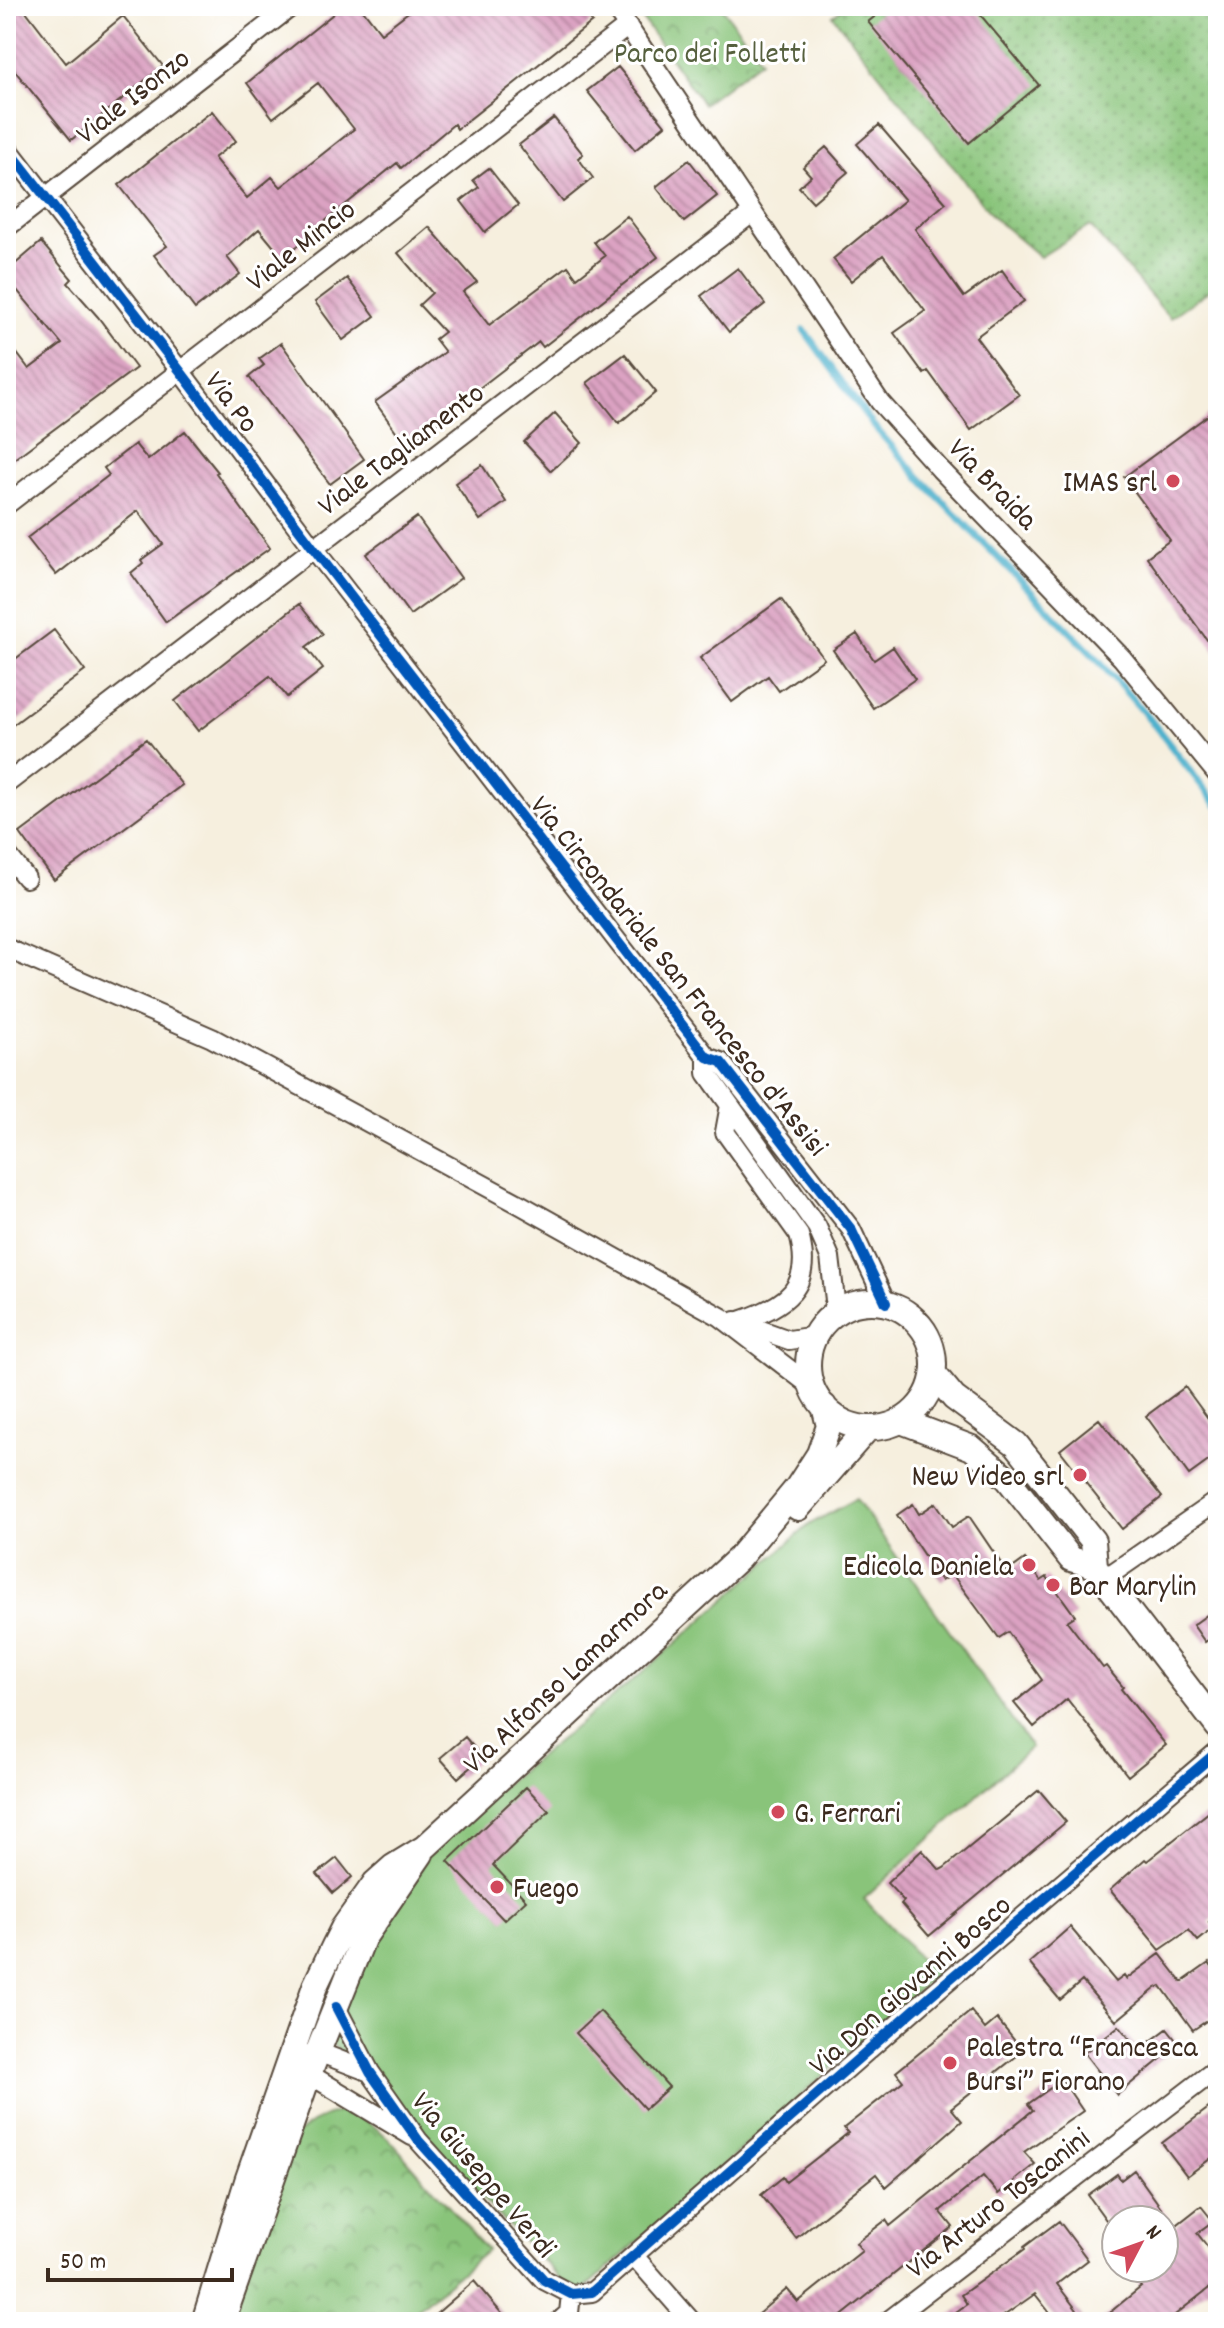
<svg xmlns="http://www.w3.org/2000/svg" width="1224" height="2328" viewBox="0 0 1224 2328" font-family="Dekko,sans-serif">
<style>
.grass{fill:url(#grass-dots);stroke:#62774c;stroke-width:2}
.park{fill:url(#park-crowns);stroke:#62774c;stroke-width:2}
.pitch{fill:#89c47a;stroke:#62774c;stroke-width:2}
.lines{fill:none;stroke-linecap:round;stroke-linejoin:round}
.stream{stroke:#4db1cc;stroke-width:7}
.building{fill:url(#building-back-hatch)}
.minor-casing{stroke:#57483b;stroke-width:22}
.tertiary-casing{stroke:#57483b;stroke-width:28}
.minor{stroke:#fff;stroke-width:18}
.tertiary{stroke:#fff;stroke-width:24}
.cycleway-casing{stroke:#fff;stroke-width:15}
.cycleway{stroke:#0057b8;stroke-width:10}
.poi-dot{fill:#d1495b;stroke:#fff;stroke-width:3}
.labels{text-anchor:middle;stroke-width:6;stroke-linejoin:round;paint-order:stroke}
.park-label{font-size:30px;fill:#56603e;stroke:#fff}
.street-label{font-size:30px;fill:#3b2a1e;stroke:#fff}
.poi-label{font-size:30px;fill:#3b2a1e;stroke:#fff;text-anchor:start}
</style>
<defs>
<pattern id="grass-dots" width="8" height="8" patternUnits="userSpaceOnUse" patternTransform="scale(2)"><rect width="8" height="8" fill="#89c47a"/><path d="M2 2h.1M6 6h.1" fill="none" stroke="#719f63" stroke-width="1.8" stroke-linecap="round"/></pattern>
<pattern id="park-crowns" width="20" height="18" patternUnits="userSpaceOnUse" patternTransform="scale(2)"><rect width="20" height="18" fill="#89c47a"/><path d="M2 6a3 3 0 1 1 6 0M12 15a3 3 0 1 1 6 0" fill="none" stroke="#719f63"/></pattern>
<pattern id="building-back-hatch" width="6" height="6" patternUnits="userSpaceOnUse" patternTransform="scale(2)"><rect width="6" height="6" fill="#dba2c2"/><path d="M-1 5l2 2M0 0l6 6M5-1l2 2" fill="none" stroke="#b3849d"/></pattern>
</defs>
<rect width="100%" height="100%" fill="#fff"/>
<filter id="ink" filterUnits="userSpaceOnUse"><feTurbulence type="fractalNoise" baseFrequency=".0125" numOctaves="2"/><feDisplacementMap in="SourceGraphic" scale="16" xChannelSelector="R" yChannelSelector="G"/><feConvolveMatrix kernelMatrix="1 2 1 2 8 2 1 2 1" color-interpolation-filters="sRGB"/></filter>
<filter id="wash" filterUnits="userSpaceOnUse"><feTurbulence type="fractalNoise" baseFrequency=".006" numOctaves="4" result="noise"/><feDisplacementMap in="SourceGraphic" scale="32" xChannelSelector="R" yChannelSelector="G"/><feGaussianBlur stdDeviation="1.8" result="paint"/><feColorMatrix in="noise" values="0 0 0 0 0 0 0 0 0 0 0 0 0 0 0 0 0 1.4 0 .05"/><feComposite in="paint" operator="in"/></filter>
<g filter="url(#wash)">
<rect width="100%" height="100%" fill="#f6efde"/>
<path class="grass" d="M845,6H1218V284L1170,318L1090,226L1040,257L994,218L833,16Z"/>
<path class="park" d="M633,6H721L761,60L703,104Z
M341,2111C362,2116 375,2126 390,2140L487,2250L402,2322H229L291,2139C308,2125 320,2116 341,2111Z"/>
<path class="pitch" d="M856,1499L1031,1747L864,1899L935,1975L577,2296L315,2025L367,1905L410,1861L647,1669L810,1524Z"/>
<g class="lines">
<path class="stream" d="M804,330L872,424L920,478L1097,659L1148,717L1218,806"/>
</g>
<g id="blocks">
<path class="building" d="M6,6H22L66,63L123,16L163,66L71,140L6,60Z
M343,6H360L381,33L416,6H579L592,22L457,129L454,124L401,168L397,163L318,227L319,228L283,258L259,229L227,257L240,274L195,309L154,255L167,246L119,185L212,111L236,141L214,158L247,198L272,177L281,187L354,129L318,83L273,118L247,83Z
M888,6H973L1039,85L969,143L868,22Z
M618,67L665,125L635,150L587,91Z
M554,118L583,154L578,158L593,178L563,202L519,145Z
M879,125L946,203L915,229L964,297L1002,270L1024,301L976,337L1019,395L971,430L928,371L924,374L894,333L925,311L883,255L851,281L833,259L905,200L857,144Z
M826,147L848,172L813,202L799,187L811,176L803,167Z
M689,160L717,196L684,222L656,187Z
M489,168L518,205L485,232L461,201L479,187L473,180Z
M627,216L658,257L543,347L539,342L452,409L454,411L406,445L375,402L445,352L435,339L444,332L419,305L432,293L398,253L429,227L477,282L463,292L489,325L568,266L577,278L605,256L594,242Z
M41,242L72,279L68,283L98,317L136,368L6,465V339L29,369L62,344L6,277V272Z
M738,268L765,304L729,332L701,296Z
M347,278L375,316L343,340L315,302Z
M281,343L364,459L330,484L249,377L264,365L259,359Z
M625,354L656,392L619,423L587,383Z
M1218,408V655L1147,557L1170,540L1124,477Z
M555,413L582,443L551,471L524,442Z
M185,431L218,472L216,473L270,548L166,622L131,573L143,563L141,560L163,544L138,511L56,575L27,538L109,475L104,468L135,444L148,460Z
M482,465L506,502L480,520L455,483Z
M417,517L461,578L410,615L366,554Z
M781,599L824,659L779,691L768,676L732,702L700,658Z
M299,604L323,634L306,647L323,669L287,697L270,676L198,731L175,701Z
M54,630L85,671L6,730V666Z
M857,634L874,660L893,647L915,679L873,708L833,650Z
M146,739L182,785L54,880L20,833Z
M1185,1387L1218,1432V1454L1189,1475L1146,1416Z
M1099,1419L1162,1497L1122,1529L1060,1450Z
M936,1503L952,1527L969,1516L1007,1572L1025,1559L1041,1581L1047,1577L1075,1616L1067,1621L1103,1668L1106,1666L1123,1687L1121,1689L1166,1745L1128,1776L1067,1699L1034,1727L1014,1703L1042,1680L1008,1632L999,1638L952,1574L941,1581L897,1515L913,1504L919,1514Z
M1218,1607V1633L1205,1642L1193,1625Z
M465,1737L482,1757L458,1778L440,1758Z
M526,1787L549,1811L493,1865L526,1900L504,1920L448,1861Z
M1039,1790L1066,1822L929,1936L901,1904L904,1901L887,1883L922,1850L940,1870L944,1868Z
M1209,1812L1218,1823V1915L1209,1922L1214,1928L1198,1941L1189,1930L1160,1950L1110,1890L1145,1859L1147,1861Z
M337,1858L352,1877L333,1893L317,1874Z
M1070,1927L1116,1982L1124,1976L1126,1979L1160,1954L1182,1982L1209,1963L1218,1976V2013L1193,2030L1161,1986L1156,1988L1116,2021L1082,1981L1060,2000L1029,1963Z
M600,2011L669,2087L645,2109L576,2033Z
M971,2011L985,2029L997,2019L1023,2051L951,2108L962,2121L886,2187L876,2174L796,2238L761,2195L783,2177L786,2182L848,2133L844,2128L903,2081L896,2072Z
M1119,2026L1139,2050L1167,2029L1179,2044L1117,2095L1084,2053Z
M1062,2080L1083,2111L1024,2152L1035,2164L998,2194L983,2176L940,2211L953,2227L834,2322H749L787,2289L798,2302L862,2251L856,2243L886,2220L890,2226L1033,2110L1028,2104Z
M1218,2101V2153L1187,2176L1162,2143Z
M1134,2170L1170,2220H1106L1088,2195L1117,2174L1121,2180Z
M1201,2206L1213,2221L1197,2233L1218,2260V2281L1166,2322H1098L1141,2287L1126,2268H1164V2235Z
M1059,2221L1088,2260L1057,2284L1086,2322H1057L1035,2294L995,2322H942L967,2304L961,2295L1025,2249L1024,2247Z
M474,2281L509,2322H427Z"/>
</g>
</g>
<g filter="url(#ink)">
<use href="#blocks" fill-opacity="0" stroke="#57483b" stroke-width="2"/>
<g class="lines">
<defs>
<path id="minor" d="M614,6L880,402L940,469L1122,658L1218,775
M6,146L181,372L314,549L707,1057L721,1062L851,1229L886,1303
M6,228L292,6
M6,505L628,26
M6,784L752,213
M6,853L26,878
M6,948L212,1038L521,1205L721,1317L811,1386
M707,1057V1073L817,1227L830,1257L835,1300L831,1315
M730,1105L725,1132L799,1235C814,1288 785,1306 740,1321
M736,1321L789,1340L815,1336
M1104,1579L1218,1500
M336,2007L370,2072L418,2140L544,2280L571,2294L592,2292L931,1995L1218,1751
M305,2055L318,2052L370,2072
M305,2065L309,2074L412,2136
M634,2256L692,2322
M559,2322L569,2313L571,2294
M887,2322L1218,2068"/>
<path id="tertiary" d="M808 1365a63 63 0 1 1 126 0a63 63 0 1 1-126 0Z
M934,1374L954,1398L1016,1444L1093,1541L1095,1566L1104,1579L1218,1727
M901,1421L972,1448L1008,1479L1071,1559L1095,1566
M798,1508L868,1428
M204,2322L247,2181L315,1986L334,1946L343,1928L375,1883L393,1867L424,1848L739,1558L797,1488L819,1454L829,1426L824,1406
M222,2322L309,2074L363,1939L421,1854"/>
</defs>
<use href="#minor" class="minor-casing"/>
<use href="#tertiary" class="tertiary-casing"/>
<use href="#minor" class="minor"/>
<use href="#tertiary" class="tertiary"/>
<defs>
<path id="cycleway" d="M6,146L181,372L314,549L707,1057L721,1062L851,1229L886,1303
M336,2007L370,2072L418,2140L544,2280L571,2294L592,2292L931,1995L1218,1751"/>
</defs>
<use href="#cycleway" class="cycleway-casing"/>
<use href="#cycleway" class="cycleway"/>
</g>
</g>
<g class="poi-dot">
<circle cx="1173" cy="481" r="8"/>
<circle cx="1080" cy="1475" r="8"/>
<circle cx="1029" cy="1565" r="8"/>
<circle cx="1053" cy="1585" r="8"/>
<circle cx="778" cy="1812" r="8"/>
<circle cx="497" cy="1887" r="8"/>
<circle cx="950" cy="2063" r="8"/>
</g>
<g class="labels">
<g class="park-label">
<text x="710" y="62">Parco dei Folletti</text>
</g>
<g class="street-label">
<text transform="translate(132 95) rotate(-38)" y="10">Viale Isonzo</text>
<text transform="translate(300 244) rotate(-38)" y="10">Viale Mincio</text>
<text transform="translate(233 401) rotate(53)" y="10">Via Po</text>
<text transform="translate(400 448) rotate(-37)" y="10">Viale Tagliamento</text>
<text transform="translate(994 483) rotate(46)" y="10">Via Braida</text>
<text transform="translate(680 975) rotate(51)" y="10">Via Circondariale San Francesco d'Assisi</text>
<text transform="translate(564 1676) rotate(-43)" y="10">Via Alfonso Lamarmora</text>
<text transform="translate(909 1984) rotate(-41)" y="10">Via Don Giovanni Bosco</text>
<text transform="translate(485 2174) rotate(50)" y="10">Via Giuseppe Verdi</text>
<text transform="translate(997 2202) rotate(-38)" y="10">Via Arturo Toscanini</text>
</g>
<g class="poi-label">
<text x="1157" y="491" text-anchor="end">IMAS srl</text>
<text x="1064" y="1485" text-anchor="end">New Video srl</text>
<text x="1013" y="1575" text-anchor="end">Edicola Daniela</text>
<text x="1069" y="1595">Bar Marylin</text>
<text x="794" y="1822">G. Ferrari</text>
<text x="513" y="1897">Fuego</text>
<text x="966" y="2056">Palestra “Francesca<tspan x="966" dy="34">Bursi” Fiorano</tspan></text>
</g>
</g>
<rect width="1224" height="2328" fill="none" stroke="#fff" stroke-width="32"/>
<g transform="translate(1140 2244) rotate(49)"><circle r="38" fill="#ffffff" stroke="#b1aaa5" stroke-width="2"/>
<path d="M0-6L14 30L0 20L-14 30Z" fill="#d1495b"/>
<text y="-12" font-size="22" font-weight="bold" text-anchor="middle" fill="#3b2a1e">N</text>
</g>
<path d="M48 2268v12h184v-12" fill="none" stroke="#3b2a1e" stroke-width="4"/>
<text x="60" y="2268" font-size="24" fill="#3b2a1e" stroke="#ffffff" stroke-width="6" paint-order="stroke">50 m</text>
</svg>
